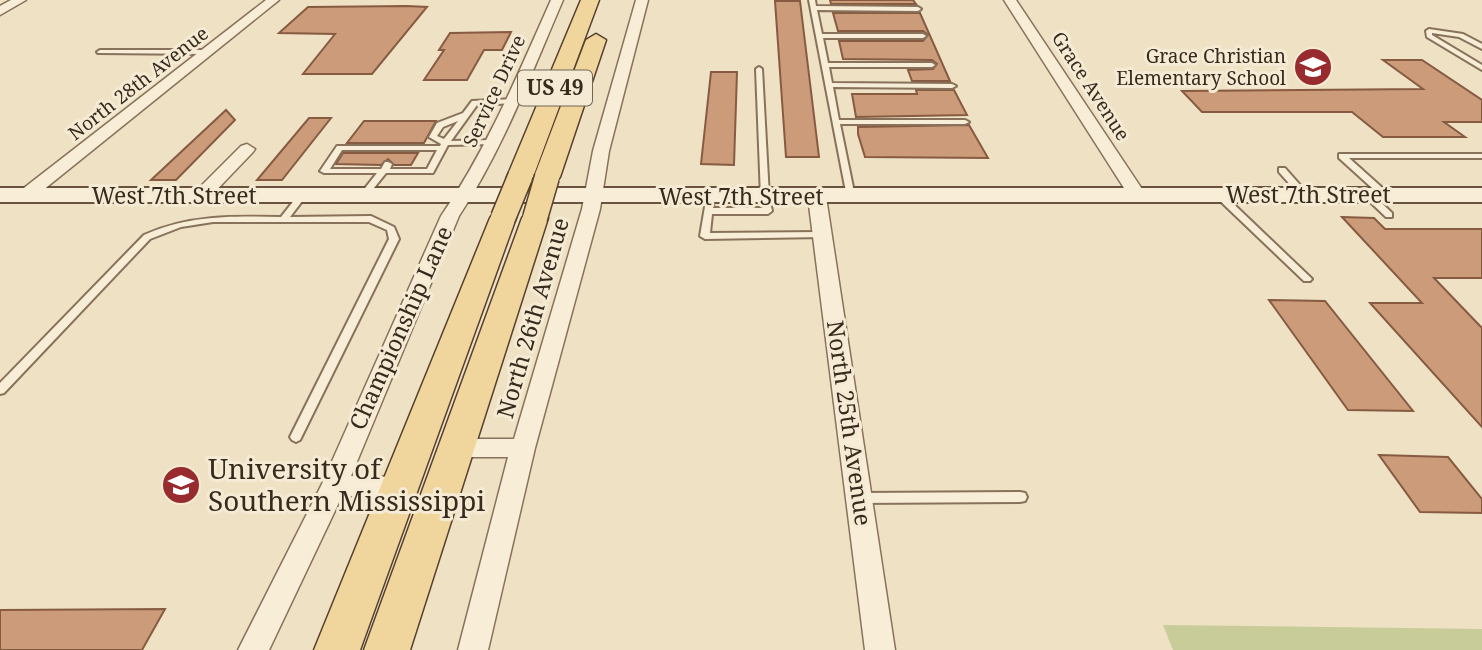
<svg xmlns="http://www.w3.org/2000/svg" width="1482" height="650" viewBox="0 0 1482 650" font-family="'Noto Serif',serif">
<style>
.green{fill:#c7cc98}
.building{fill:#cb9b7a;stroke:#875b41;stroke-width:2}
.lines{fill:none;stroke-linecap:round;stroke-linejoin:round}
.lane-casing{stroke:#88725b;stroke-width:4}
.street-casing{stroke:#88725b;stroke-width:3}
.secondary-casing{stroke:#6a533e;stroke-width:4}
.primary-casing{stroke:#56402f;stroke-width:3}
.lane{fill:#f8eed7;fill-rule:evenodd}
.street{fill:#f8eed7;fill-rule:evenodd}
.secondary{fill:#f8eed7;fill-rule:evenodd}
.primary{fill:#f0d59c;fill-rule:evenodd}
.primary-bridge-casing{stroke:#56402f;stroke-width:27;stroke-linecap:butt}
.primary-bridge{stroke:#f0d59c;stroke-width:24}
.labels{text-anchor:middle;stroke-width:6;stroke-linejoin:round;paint-order:stroke}
.far-poi-label{font-size:19px;fill:#382b1e;stroke:#f5ebd4;text-anchor:end}
.far-street-label{font-size:19px;fill:#382b1e;stroke:#f5ebd4}
.shield{fill:#f5ebd4;stroke:#716555;stroke-width:2}
.shield-label{font-size:21px;font-weight:bold;fill:#382b1e}
.street-label{font-size:23px;fill:#382b1e;stroke:#f5ebd4}
.near-poi-label{font-size:28px;fill:#382b1e;stroke:#f5ebd4;text-anchor:start}
</style>
<rect width="100%" height="100%" fill="#eee1c4"/>
<path class="green" d="M1163,625L1482,629V650H1173Z"/>
<path class="building" d="M830,0H913L916,4H831Z
M775,1H800L819,157H786Z
M308,7L407,6L427,7L372,74H303L335,34L279,33Z
M833,13H920L950,81H912L908,70L933,69L937,64L932,60L843,59L839,41H923L928,35L923,31H838Z
M511,32L502,50H484L467,80H424L444,50H439L450,33Z
M1383,60H1422L1482,100V122H1444L1465,137H1383L1352,112H1202L1182,91L1423,89Z
M711,72H737L734,165L701,164Z
M916,90H954L967,115L856,117L852,94H917Z
M226,110L235,120L176,180H151Z
M309,118H331L282,180H257Z
M364,121H436L424,143H347Z
M969,125L988,158L865,157L858,134V127Z
M343,153H418L411,165H394L388,159L381,165L336,164Z
M1342,217L1374,218L1385,229H1482V278H1434L1482,328V427L1370,303H1422Z
M1269,300L1325,301L1413,411L1348,410Z
M1379,455L1448,457L1482,499V513L1420,512Z
M165,609L142,650H0V610Z"/>
<g class="lines">
<defs>
<path id="lane" d="M809,0H815L816,6L918,7L921,9L918,11L817,10L822,34H923L926,36L923,38H823L828,63H932L935,65L932,67H829L832,83L952,84L956,86L952,88L833,87L839,120H965L969,122L965,124H840L855,197L851,200L847,197Z
M1429,29L1463,34L1482,44V49L1459,37L1432,33V35L1482,65V70L1427,37L1426,31Z
M100,50H207L210,52L207,54L98,53L97,52Z
M759,67L762,69L769,197L772,211L768,214H712L710,233L822,232L825,233L827,235L825,237L705,239L700,236L707,195L710,194L714,197L713,208H763L761,197L756,69Z
M513,99L517,101L516,103L477,105L451,141L492,140L496,142L495,144L448,145L433,173H386L365,199H359L358,197L377,173H324L320,171L337,146H440L441,144L429,137L437,123L463,113L472,101ZM458,121L444,139L437,136L443,127ZM342,150H437L427,169H390L392,164L388,162H385L381,169H330Z
M1339,154H1482V158H1349L1388,193L1389,195L1385,198L1382,197L1339,158Z
M1279,168H1285L1307,193V197H1301L1279,172Z
M1219,192L1222,193L1310,277L1312,279L1310,281H1304L1216,197L1215,195Z
M1368,192L1371,193L1392,213V217H1386L1365,197L1364,195Z
M302,193L306,196L290,217L371,216L394,227L399,239L300,440L296,442L292,440L290,437L389,239L387,230L369,222H213L181,227L150,239L4,393L0,394V383L144,235C188,215 233,216 281,217L299,194Z
M1020,492L1025,493L1027,497L1025,501L1020,502L859,503L854,502L852,498L854,494L859,493Z"/>
<path id="street" d="M11,0H26L0,15V6Z
M266,0H279L32,199H20L17,195L20,191Z
M551,0H563C531,74 503,149 459,216L351,476L400,477L409,480L413,487L409,494L400,497L342,496L269,650H238L321,486L441,216C487,149 518,74 551,0Z
M636,0H648L609,151L600,209L535,448L488,650H458L508,457H455L446,455L443,448L446,441L455,439H514L582,209L593,151Z
M1004,0H1016L1146,195L1143,199H1131Z
M247,144L255,149L253,152L207,200H195L192,196L195,192L241,146Z
M817,192L826,197L895,650H865L808,197Z"/>
<path id="secondary" d="M0,188H1482V202H0Z"/>
<path id="primary" d="M581,0H599L533,177L529,182L520,185L511,182L507,177Z
M596,34L606,40L560,177L556,182L547,185L538,182L534,177L586,40Z
M503,210L512,212L516,218L360,650H314L490,218L494,212Z
M535,210L544,212L548,218L410,650H364L522,218L526,212Z"/>
</defs>
<use href="#lane" class="lane-casing"/>
<use href="#street" class="street-casing"/>
<use href="#secondary" class="secondary-casing"/>
<use href="#primary" class="primary-casing"/>
<use href="#lane" class="lane"/>
<use href="#street" class="street"/>
<use href="#secondary" class="secondary"/>
<use href="#primary" class="primary"/>
<defs>
<path id="primary-bridge" d="M503,218L520,177
M535,218L547,177"/>
</defs>
<use href="#primary-bridge" class="primary-bridge-casing"/>
<use href="#primary-bridge" class="primary-bridge"/>
</g>
<defs>
<symbol id="school-disc" viewBox="-11 -11 22 22"><circle r="9.5" fill="#972b2e" stroke="#f5ebd4"/><path d="M0-5L7-2L0 1L-7-2ZM-4 1L0 2.5L4 1V4Q0 6-4 4Z" fill="#fff"/></symbol>
<symbol id="university-disc" viewBox="-11 -11 22 22"><circle r="9.5" fill="#972b2e" stroke="#f5ebd4"/><path d="M0-5L7-2L0 1L-7-2ZM-4 1L0 2.5L4 1V4Q0 6-4 4Z" fill="#fff"/></symbol>
</defs>
<g fill-rule="evenodd">
<use href="#school-disc" x="1291" y="45" width="44" height="44"/>
<use href="#university-disc" x="159" y="463" width="44" height="44"/>
</g>
<g class="labels">
<g class="far-poi-label">
<text x="1286" y="63">Grace Christian<tspan x="1286" dy="22">Elementary School</tspan></text>
</g>
<g class="far-street-label">
<text transform="translate(138 83) rotate(-38)" y="7">North 28th Avenue</text>
<text transform="translate(1091 86) rotate(57)" y="7">Grace Avenue</text>
<text transform="translate(494 91) rotate(-65)" y="7">Service Drive</text>
</g>
<rect class="shield" x="518" y="70.5" width="74" height="35" rx="5"/>
<g class="shield-label">
<text x="555" y="95">US 49</text>
</g>
<g class="street-label">
<text x="1308" y="203">West 7th Street</text>
<text x="174" y="204">West 7th Street</text>
<text x="741" y="205">West 7th Street</text>
<text transform="translate(533 318) rotate(-74)" y="8">North 26th Avenue</text>
<text transform="translate(401 328) rotate(-66)" y="8">Championship Lane</text>
<text transform="translate(849 423) rotate(82)" y="8">North 25th Avenue</text>
</g>
<g class="near-poi-label">
<text x="208" y="479">University of<tspan x="208" dy="32">Southern Mississippi</tspan></text>
</g>
</g>
</svg>
